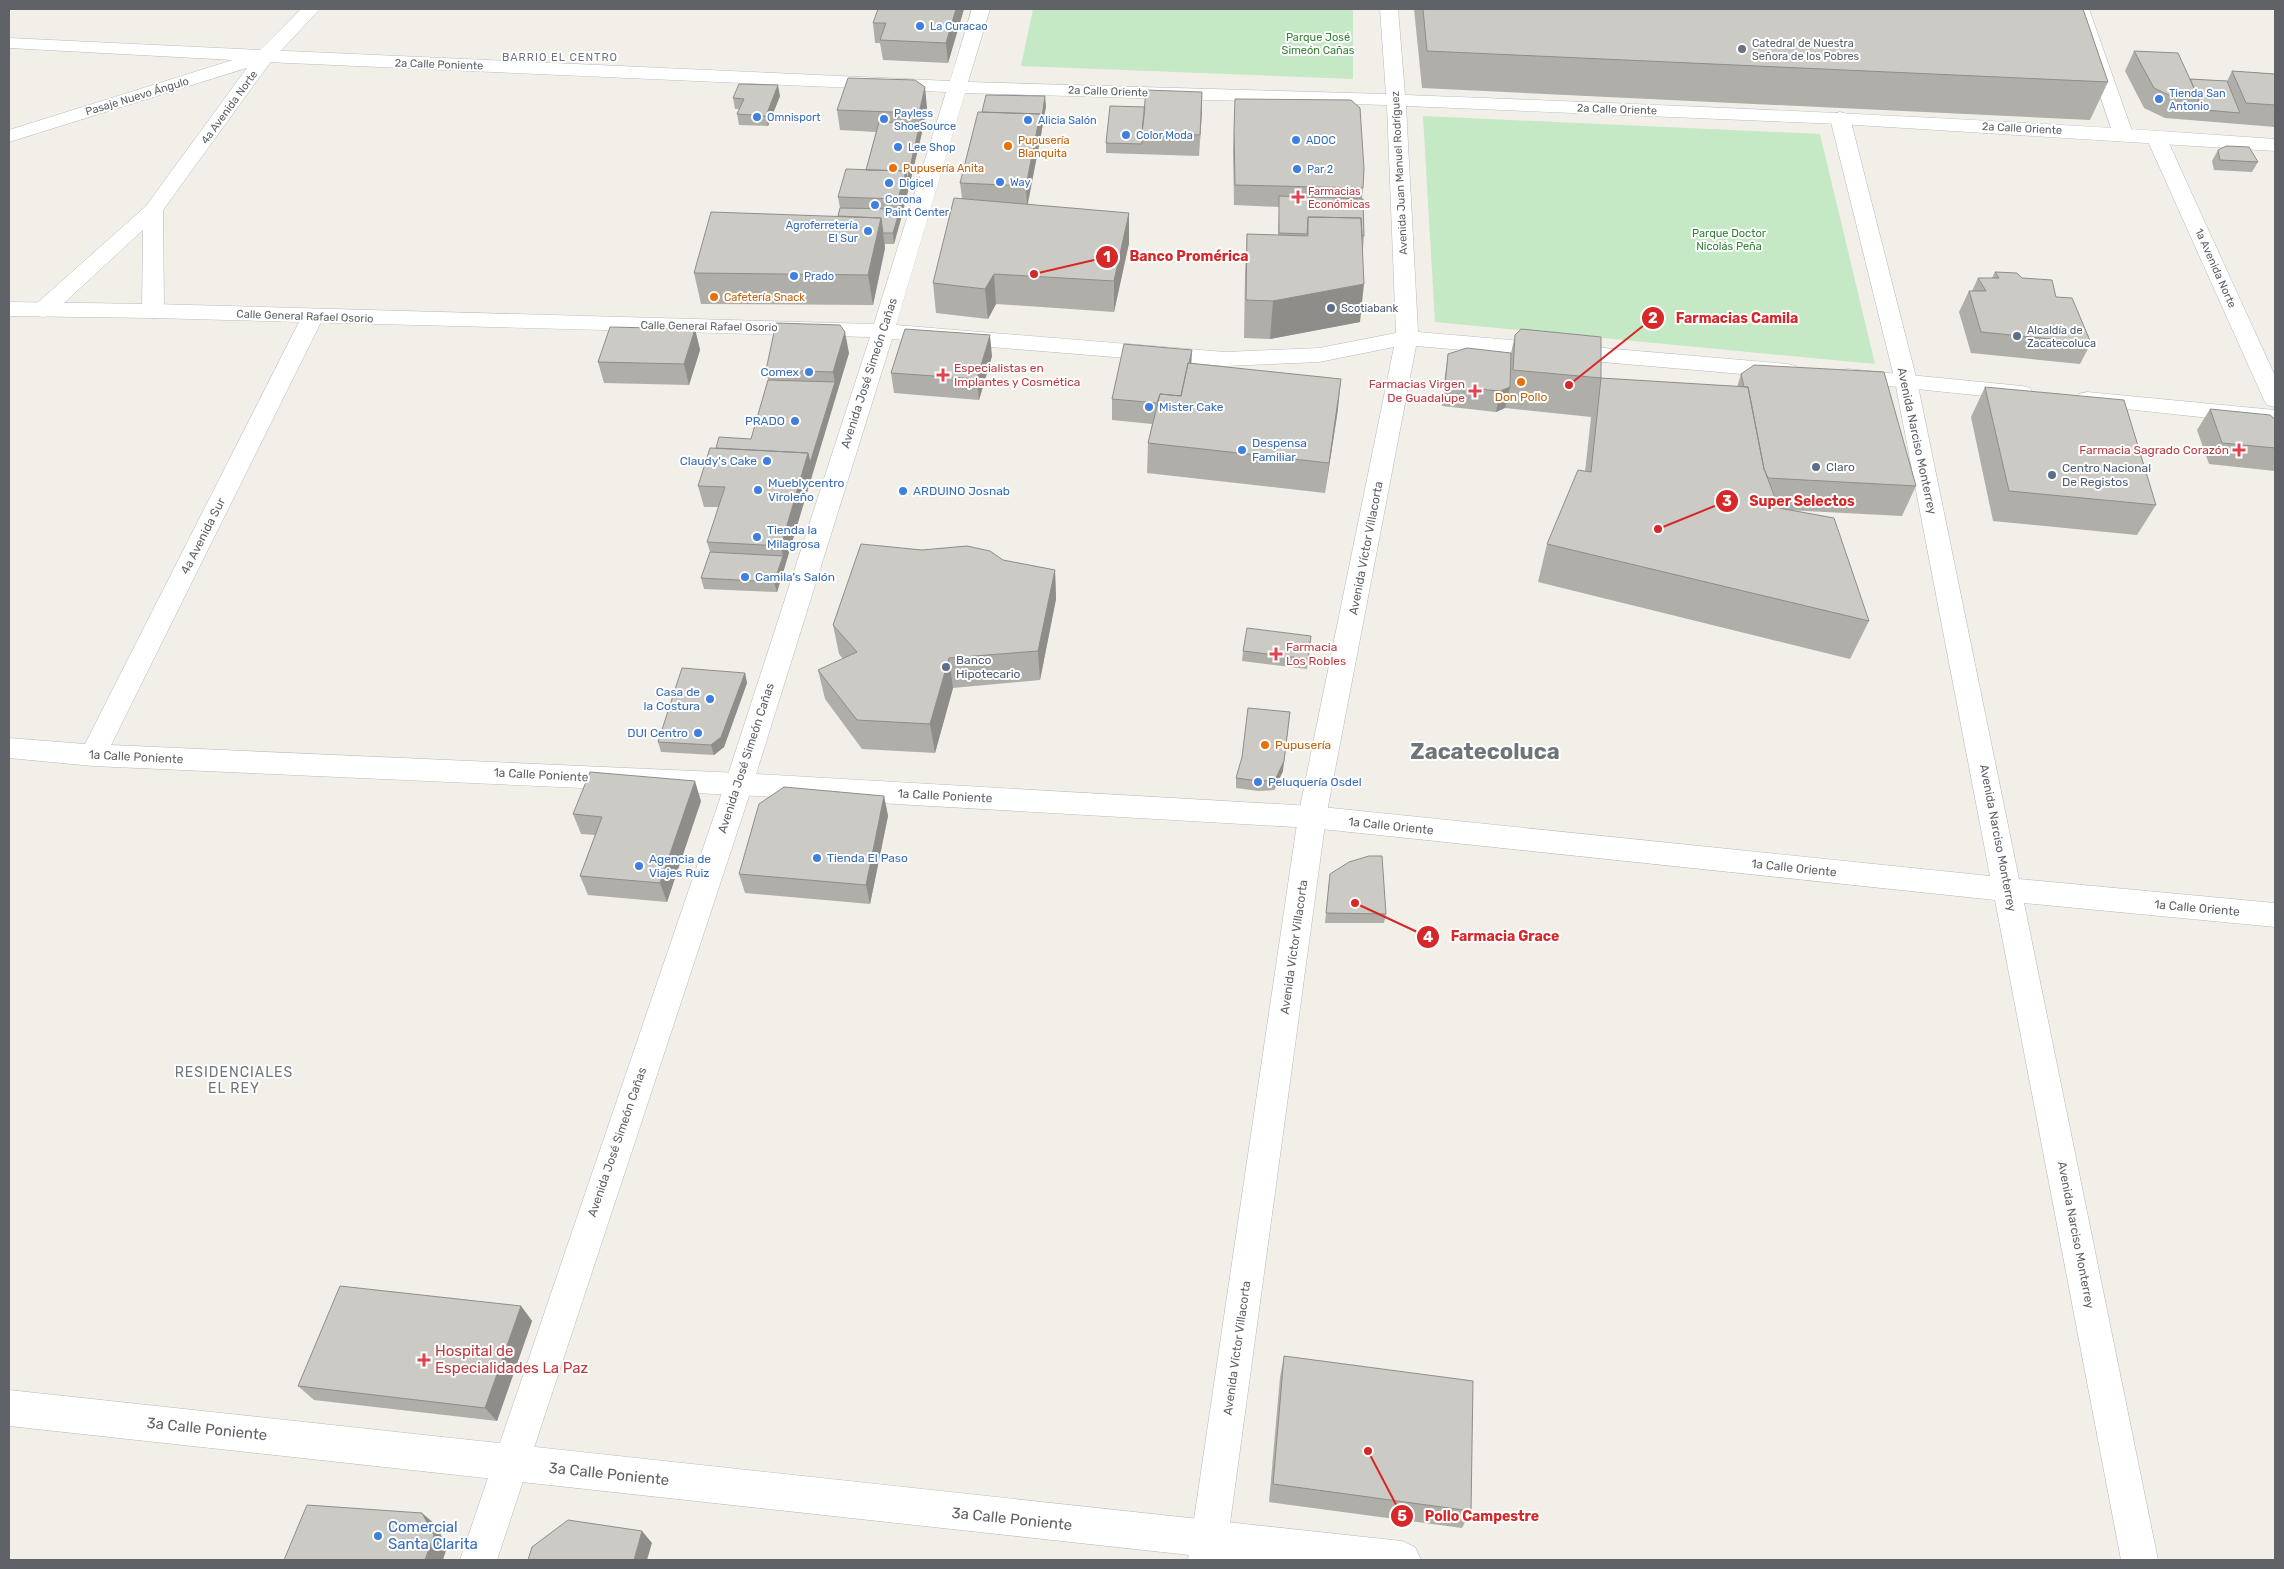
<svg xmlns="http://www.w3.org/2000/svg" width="2284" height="1569" viewBox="0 0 2284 1569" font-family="Rubik,sans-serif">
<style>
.green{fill:#c5e8c5}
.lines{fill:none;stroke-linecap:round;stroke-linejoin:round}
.street-casing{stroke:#b5b8bc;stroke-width:1}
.secondary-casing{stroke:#b6babf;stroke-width:1}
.street{fill:#fff;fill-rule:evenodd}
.secondary{fill:#fff;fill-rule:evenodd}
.wall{fill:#afaea9}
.shaded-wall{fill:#8f8d8a}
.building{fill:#cccac5;stroke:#8f8d8a}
.shop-dot{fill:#3f7fe0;stroke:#fff;stroke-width:2}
.worship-dot{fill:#6b7280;stroke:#fff;stroke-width:2}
.food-dot{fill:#e8710a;stroke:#fff;stroke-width:2}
.health-dot{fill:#e0444e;stroke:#fff;stroke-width:2}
.service-dot{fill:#5c6f8a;stroke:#fff;stroke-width:2}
.labels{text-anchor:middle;stroke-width:4;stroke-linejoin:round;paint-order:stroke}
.far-shop-label{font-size:11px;fill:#366cbe;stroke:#fff;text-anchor:start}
.far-park-label{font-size:11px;fill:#348238;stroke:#fff}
.far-worship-label{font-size:11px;fill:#5b616d;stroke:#fff;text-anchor:start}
.far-neighbourhood-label{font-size:11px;letter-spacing:1px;fill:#70757a;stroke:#fff}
.far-street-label{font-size:11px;fill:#5f6368;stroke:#fff}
.far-food-label{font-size:11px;fill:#c56008;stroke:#fff;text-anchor:start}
.far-health-label{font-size:11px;fill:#be3a42;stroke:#fff;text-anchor:start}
.far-service-label{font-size:11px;fill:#4e5e75;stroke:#fff;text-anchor:start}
.health-label{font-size:12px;fill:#be3a42;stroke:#fff;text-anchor:start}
.shop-label{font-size:12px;fill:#366cbe;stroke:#fff;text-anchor:start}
.street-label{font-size:12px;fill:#5f6368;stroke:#fff}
.food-label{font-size:12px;fill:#c56008;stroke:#fff}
.service-label{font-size:12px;fill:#4e5e75;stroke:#fff;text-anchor:start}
.neighbourhood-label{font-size:14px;letter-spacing:1px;fill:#70757a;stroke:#fff}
.near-health-label{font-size:15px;fill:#be3a42;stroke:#fff;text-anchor:start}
.near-street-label{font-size:15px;fill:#5f6368;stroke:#fff}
.near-shop-label{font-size:15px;fill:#366cbe;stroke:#fff;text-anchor:start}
.town-label{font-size:22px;font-weight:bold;fill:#70757a;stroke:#fff}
.leader{fill:none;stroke:#d62828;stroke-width:2}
.callout-dot{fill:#d62828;stroke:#fff;stroke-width:2}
.mark-label{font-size:15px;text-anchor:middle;font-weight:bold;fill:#fff}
.callout-label{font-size:14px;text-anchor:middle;font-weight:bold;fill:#d62828;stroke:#fff;stroke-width:4;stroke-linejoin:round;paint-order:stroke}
</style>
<rect width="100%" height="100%" fill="#f1efe8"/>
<path class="green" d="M1033,9H1353V79L1021,66Z
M1423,116L1820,134L1875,364L1435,322Z"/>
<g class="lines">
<defs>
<path id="street" d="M301,9H320L272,60L163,210L164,311L161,316L153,318L145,316L142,311L143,230L51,315L43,317L35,315L32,310L35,305L146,206L252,61L9,48V38L260,50Z
M2071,9H2089L2133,134L2130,138L2123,140L2116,138L2113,134Z
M1840,112L1847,114L1850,118L1917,381L2019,879L2275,903V927L2024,903L2158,1560H2121L1995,900L1312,828L739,795L93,766L9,758V738L85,744L302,316L305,311L313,309L321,311L324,316L111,745L739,773L1312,806L1990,876L1895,381L1830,118L1833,114Z
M2156,131L2163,133L2166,137L2275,376V407L2267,405L2264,400L2146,137L2149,133Z
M9,1390L1402,1541L1415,1547L1421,1560H1235L9,1426Z"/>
<path id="secondary" d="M972,9H990L968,82L1386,94L1380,9H1398L1405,95C1695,106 1985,118 2275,139V151L1840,124L1406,106L1418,332L1788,364L1796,366L1799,371L1796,376L1788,378L1416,346L1326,817L1225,1560H1188L1298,817L1394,347L1319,362L1225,366L892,339L753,784L497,1560H460L725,784L870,337L153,318L9,316V302L153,304L874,324L946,92L266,62L9,142V130L265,50L950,81ZM965,93L1387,105L1396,333L1319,348L1225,352L896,325Z
M1848,369L2022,386L2030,388L2033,393L2030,398L2022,400L1840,381L1837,376L1840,371Z
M2087,392L2275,410V425L2079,404L2076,399L2079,394Z"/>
</defs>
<use href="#street" class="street-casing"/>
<use href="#secondary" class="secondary-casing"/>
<use href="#street" class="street"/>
<use href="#secondary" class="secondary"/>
</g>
<path class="wall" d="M878,9H964L948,63L883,60L880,43H875L873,23Z
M1414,9H2083L2108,82L2090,120L1422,88Z
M2134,51L2190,79L2227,81L2232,71L2275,74V127L2165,118L2144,108L2125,71Z
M1202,92L1199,156L1106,153V143Z
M780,96L768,126L739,125L737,114L739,109H735L733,98Z
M1046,106L1041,135L1028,204L1129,243L1114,312L996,304L988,319L936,313L933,283L962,198L960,183Z
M927,107L908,191L901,220L894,244H885V248L873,305L701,304L694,273L838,216L840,208L838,197L866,170L876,132L840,130L837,110Z
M1234,130L1363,188L1362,199L1364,236L1363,250L1360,322L1270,339L1244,338L1245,273L1247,234L1278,235L1279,207L1234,205L1233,150Z
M2218,150L2258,162L2252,172L2214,170L2212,161Z
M1995,272L2022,278L2056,297L2091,343L2080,364L1971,353L1959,312L1969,291H1972L1978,278H1992Z
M695,329L700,350L689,385L604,383L598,362Z
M1515,335L1601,378L1737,387L1741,374L1916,486L1902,516L1787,510L1869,621L1850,659L1538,582L1547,544L1585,472L1591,417L1505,408L1496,412L1442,406L1445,375L1448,354L1511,353Z
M849,353L812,473L785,566L777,592L704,589L701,578L710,552L707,542L719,507H704L698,486L716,448L751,439L768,380L766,370Z
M992,356L979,400L894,393L891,373Z
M1191,364L1338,409L1325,493L1147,473L1148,443L1152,424L1112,420V399Z
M1985,387L2156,505L2137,535L1993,521L1971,417Z
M2210,409L2275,419V471L2209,464L2197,430Z
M922,550L1003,560L1055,570L1056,599L1040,680L953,688L935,753L862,749L825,699L818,670L843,659L839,654L833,625Z
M1311,636L1307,669L1242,661L1243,651Z
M745,673L747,683L724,747L714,755L661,752L658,742Z
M1283,771L1274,790L1258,791L1236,788V778Z
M884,796L888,816L870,904L745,893L739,874Z
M701,801L667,902L588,895L580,876L595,835L581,834L573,814Z
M1330,874L1386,914L1384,923H1325Z
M521,1306L532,1321L497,1421L314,1400L298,1386Z
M1284,1356L1471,1511L1462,1528L1269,1502L1280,1377Z"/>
<path class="shaded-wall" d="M956,9H964L948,63L946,43Z
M778,85L780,96L768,126L766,116Z
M925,87L927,107L922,133L919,113Z
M1202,92V112L1199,156L1200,135Z
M1045,96L1046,106L1041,135L1027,206L1026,186L1040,114Z
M920,123L922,133L908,191L894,244L893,233L900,209L898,199L906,171Z
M1129,213V243L1114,312V281Z
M881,218L885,248L873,305L868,275Z
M994,274L996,304L988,319L985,289Z
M1364,284L1360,322L1270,339L1273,301Z
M695,329L700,350L689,385L684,364Z
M845,332L849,353L837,393L833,372Z
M990,335L992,356L979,400L977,379Z
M1192,350L1191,371L1180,405Z
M1341,379L1338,409L1325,493L1329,463Z
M835,382L837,393L785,566L777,592L774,582L783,556L781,546L808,453Z
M1510,387L1505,408L1496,412L1500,391Z
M1055,570L1056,599L1040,680L1038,651Z
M949,658L953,688L935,753L930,724Z
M745,673L747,683L724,747L714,755L711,745Z
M1290,712L1283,771L1274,790L1275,780Z
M695,781L701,801L667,902L660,883Z
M884,796L888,816L870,904L866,885Z
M521,1306L532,1321L497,1421L485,1408Z
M422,1513L436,1525L447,1547L443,1560H425Z
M642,1531L652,1543L647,1560H634Z"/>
<path class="building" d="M878,9H956L946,43L880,40L886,23H873Z
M1423,9H2083L2108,82L1427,51Z
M2134,51L2178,53L2199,99L2175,98L2154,88Z
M2232,71L2275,74V105L2246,103Z
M848,78L915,80L925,87L919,113L837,110Z
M2190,79L2227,81L2240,113L2194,109L2199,99Z
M739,84L778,85L766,116L737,114L744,99L733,98Z
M1146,90L1202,92L1200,135L1142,133Z
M986,95L1045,96L1041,124L1040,114L982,112Z
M1235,99L1351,100L1360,108L1364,169L1363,188L1235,185L1234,130Z
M1110,106L1145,107L1142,133V144L1106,143Z
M978,112L1040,114L1026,186L960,183Z
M879,122L920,123L907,181L906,171L866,170Z
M2226,146L2249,147L2258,162L2220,160L2218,150Z
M846,169L906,171L898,199L838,197Z
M1279,196L1363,199L1364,236H1362L1361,218L1308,217L1307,234L1279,233Z
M954,198L1129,213L1114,281L994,274L985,289L933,283Z
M840,208L900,209L893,233H883L881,218L838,216Z
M711,212L881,218L868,275L694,273Z
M1308,217L1361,218L1364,284L1273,301L1246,300L1247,234L1308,236Z
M1995,272L2017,273L2022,278L2052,280L2056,297L2072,298L2091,343L1981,332L1969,291H1986L1978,278H1999Z
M776,323L840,325L845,332L833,372L766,370Z
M610,327L695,329L684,364L598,362Z
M905,329L990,335L977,379L891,373Z
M1521,329L1601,337V378L1513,370L1515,335Z
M1124,344L1192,350L1189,363H1188L1181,396L1160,394L1157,403L1112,399Z
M1467,348L1511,353L1510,387L1500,391L1445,386L1448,354Z
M1188,363L1341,379L1329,463L1148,443L1160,394L1181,396Z
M1754,365L1884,372L1916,486L1768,478L1764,469L1748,387H1744L1741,374Z
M1601,378L1748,387L1764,469L1779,508L1834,518L1869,621L1547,544L1578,470L1591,472Z
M768,380L835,382L810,463L808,453L716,448L719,437L751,439Z
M1985,387L2124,400L2156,505L2009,491Z
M2210,409L2270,415L2275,419V448L2222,443Z
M710,448L808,453L781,546L707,542L725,487L698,486Z
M861,544L922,550L967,546L990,551L1003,560L1055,570L1038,651L949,658L930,724L857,720L818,670L857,652L833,625Z
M710,552L783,556L774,582L701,578Z
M1247,628L1311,636L1308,659L1243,651Z
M682,668L745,673L721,737L711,745L658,742Z
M1248,708L1290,712L1284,761L1275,780L1259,781L1236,778L1242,757Z
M590,772L695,781L660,883L580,876L602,817L573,814Z
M784,787L884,796L866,885L739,874L759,804Z
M1369,856H1382L1386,914L1326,913L1330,874L1349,862Z
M340,1286L521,1306L485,1408L298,1386Z
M1284,1356L1473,1381L1471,1511L1273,1484Z
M307,1505L422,1513L434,1535L425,1560H284Z
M568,1520L642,1531L634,1560H528L532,1547Z"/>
<g class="shop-dot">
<circle cx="920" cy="26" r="5"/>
<circle cx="2159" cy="99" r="5"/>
<circle cx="757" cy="117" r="5"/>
<circle cx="884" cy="119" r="5"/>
<circle cx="1028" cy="120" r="5"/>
<circle cx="1126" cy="135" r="5"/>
<circle cx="1296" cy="140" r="5"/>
<circle cx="898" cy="147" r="5"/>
<circle cx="1297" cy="169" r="5"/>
<circle cx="1000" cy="182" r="5"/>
<circle cx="889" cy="183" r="5"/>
<circle cx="875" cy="205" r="5"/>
<circle cx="868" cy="231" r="5"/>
<circle cx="794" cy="276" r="5"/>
<circle cx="809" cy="372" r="5"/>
<circle cx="1149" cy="407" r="5"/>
<circle cx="795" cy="421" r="5"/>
<circle cx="1242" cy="450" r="5"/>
<circle cx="767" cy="461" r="5"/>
<circle cx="758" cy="490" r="5"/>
<circle cx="903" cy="491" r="5"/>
<circle cx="757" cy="537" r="5"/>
<circle cx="745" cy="577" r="5"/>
<circle cx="710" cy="699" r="5"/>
<circle cx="698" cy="733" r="5"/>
<circle cx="1258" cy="782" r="5"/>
<circle cx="817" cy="858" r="5"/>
<circle cx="639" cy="866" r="5"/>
<circle cx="378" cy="1536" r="5"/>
</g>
<circle class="worship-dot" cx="1742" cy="49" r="5"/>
<g class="food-dot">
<circle cx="1008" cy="146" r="5"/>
<circle cx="893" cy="168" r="5"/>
<circle cx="714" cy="297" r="5"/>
<circle cx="1521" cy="382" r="5"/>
<circle cx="1265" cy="745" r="5"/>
</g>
<g class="health-dot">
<path d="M1295.5 189.5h5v5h5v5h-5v5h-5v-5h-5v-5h5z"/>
<path d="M940.5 367.5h5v5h5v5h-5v5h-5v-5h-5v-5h5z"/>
<path d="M1472.5 383.5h5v5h5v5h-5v5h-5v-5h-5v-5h5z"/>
<path d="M2236.5 442.5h5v5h5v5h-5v5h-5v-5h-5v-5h5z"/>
<path d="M1273.5 646.5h5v5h5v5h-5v5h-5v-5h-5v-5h5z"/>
<path d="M421.5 1352.5h5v5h5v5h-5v5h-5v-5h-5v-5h5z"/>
</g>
<g class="service-dot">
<circle cx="1331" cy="308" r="5"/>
<circle cx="2017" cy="336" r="5"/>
<circle cx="1816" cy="467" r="5"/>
<circle cx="2052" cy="475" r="5"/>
<circle cx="946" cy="667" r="5"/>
</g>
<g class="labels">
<g class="far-shop-label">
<text x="930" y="30">La Curacao</text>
<text x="2169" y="97">Tienda San<tspan x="2169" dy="13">Antonio</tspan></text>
<text x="894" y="117">Payless<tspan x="894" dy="13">ShoeSource</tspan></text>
<text x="767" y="121">Omnisport</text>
<text x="1038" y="124">Alicia Salón</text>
<text x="1136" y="139">Color Moda</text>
<text x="1306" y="144">ADOC</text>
<text x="908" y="151">Lee Shop</text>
<text x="1307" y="173">Par 2</text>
<text x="1010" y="186">Way</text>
<text x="899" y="187">Digicel</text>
<text x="885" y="203">Corona<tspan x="885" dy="13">Paint Center</tspan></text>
<text x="858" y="229" text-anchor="end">Agroferretería<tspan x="858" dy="13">El Sur</tspan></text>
<text x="804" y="280">Prado</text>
</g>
<g class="far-park-label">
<text x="1318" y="41">Parque José<tspan x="1318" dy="13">Simeón Cañas</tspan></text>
<text x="1729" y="237">Parque Doctor<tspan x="1729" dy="13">Nicolás Peña</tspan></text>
</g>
<g class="far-worship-label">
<text x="1752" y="47">Catedral de Nuestra<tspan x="1752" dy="13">Señora de los Pobres</tspan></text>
</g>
<g class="far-neighbourhood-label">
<text x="560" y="61">BARRIO EL CENTRO</text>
</g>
<g class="far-street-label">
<text transform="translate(439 64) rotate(2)" y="4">2a Calle Poniente</text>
<text transform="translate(1108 91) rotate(2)" y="4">2a Calle Oriente</text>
<text transform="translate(137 96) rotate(-17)" y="4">Pasaje Nuevo Ángulo</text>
<text transform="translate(229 107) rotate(-54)" y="4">4a Avenida Norte</text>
<text transform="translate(1617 109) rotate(2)" y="4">2a Calle Oriente</text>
<text transform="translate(2022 128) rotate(3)" y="4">2a Calle Oriente</text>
<text transform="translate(1399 173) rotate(-93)" y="4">Avenida Juan Manuel Rodríguez</text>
<text transform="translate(2216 268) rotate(66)" y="4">1a Avenida Norte</text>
<text transform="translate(305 316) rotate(2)" y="4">Calle General Rafael Osorio</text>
<text transform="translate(709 326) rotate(1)" y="4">Calle General Rafael Osorio</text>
</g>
<g class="far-food-label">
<text x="1018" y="144">Pupusería<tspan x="1018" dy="13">Blanquita</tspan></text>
<text x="903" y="172">Pupusería Anita</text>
<text x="724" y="301">Cafetería Snack</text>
</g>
<g class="far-health-label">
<text x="1308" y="195">Farmacias<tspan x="1308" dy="13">Económicas</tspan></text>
</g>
<g class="far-service-label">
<text x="1341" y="312">Scotiabank</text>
<text x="2027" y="334">Alcaldía de<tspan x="2027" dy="13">Zacatecoluca</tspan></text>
</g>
<g class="health-label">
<text x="954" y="372">Especialistas en<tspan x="954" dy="14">Implantes y Cosmética</tspan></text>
<text x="1465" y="388" text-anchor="end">Farmacias Virgen<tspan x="1465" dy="14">De Guadalupe</tspan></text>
<text x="2229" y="454" text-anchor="end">Farmacia Sagrado Corazón</text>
<text x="1286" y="651">Farmacia<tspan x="1286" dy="14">Los Robles</tspan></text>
</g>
<g class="shop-label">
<text x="799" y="376" text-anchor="end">Comex</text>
<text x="1159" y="411">Mister Cake</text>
<text x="785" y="425" text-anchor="end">PRADO</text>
<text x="1252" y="447">Despensa<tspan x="1252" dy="14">Familiar</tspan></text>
<text x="757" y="465" text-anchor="end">Claudy's Cake</text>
<text x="768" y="487">Mueblycentro<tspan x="768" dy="14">Viroleño</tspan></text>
<text x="913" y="495">ARDUINO Josnab</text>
<text x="767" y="534">Tienda la<tspan x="767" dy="14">Milagrosa</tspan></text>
<text x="755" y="581">Camila's Salón</text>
<text x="700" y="696" text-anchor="end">Casa de<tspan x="700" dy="14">la Costura</tspan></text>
<text x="688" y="737" text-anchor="end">DUI Centro</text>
<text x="1268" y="786">Peluquería Osdel</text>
<text x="827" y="862">Tienda El Paso</text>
<text x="649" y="863">Agencia de<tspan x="649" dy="14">Viajes Ruiz</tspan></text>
</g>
<g class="street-label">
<text transform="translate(869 373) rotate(-72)" y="4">Avenida José Simeón Cañas</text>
<text transform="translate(1917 441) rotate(78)" y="4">Avenida Narciso Monterrey</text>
<text transform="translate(203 536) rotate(-63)" y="4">4a Avenida Sur</text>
<text transform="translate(1366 548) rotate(-79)" y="4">Avenida Víctor Villacorta</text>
<text transform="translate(136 757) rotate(3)" y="4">1a Calle Poniente</text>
<text transform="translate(746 758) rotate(-72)" y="4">Avenida José Simeón Cañas</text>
<text transform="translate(541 775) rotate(3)" y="4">1a Calle Poniente</text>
<text transform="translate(945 796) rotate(3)" y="4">1a Calle Poniente</text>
<text transform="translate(1391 826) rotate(6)" y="4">1a Calle Oriente</text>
<text transform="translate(1998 838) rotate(79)" y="4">Avenida Narciso Monterrey</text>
<text transform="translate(1794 868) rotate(6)" y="4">1a Calle Oriente</text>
<text transform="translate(2197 908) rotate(5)" y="4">1a Calle Oriente</text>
<text transform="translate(1294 947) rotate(-82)" y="4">Avenida Víctor Villacorta</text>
<text transform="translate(617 1142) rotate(-71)" y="4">Avenida José Simeón Cañas</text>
<text transform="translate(2076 1235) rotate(79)" y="4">Avenida Narciso Monterrey</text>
<text transform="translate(1237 1348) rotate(-82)" y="4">Avenida Víctor Villacorta</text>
</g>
<g class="food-label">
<text x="1521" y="401">Don Pollo</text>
<text x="1275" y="749" text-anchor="start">Pupusería</text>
</g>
<g class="service-label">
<text x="1826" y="471">Claro</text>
<text x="2062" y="472">Centro Nacional<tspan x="2062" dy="14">De Registos</tspan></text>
<text x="956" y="664">Banco<tspan x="956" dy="14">Hipotecario</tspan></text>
</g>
<g class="neighbourhood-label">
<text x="234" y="1077">RESIDENCIALES<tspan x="234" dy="16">EL REY</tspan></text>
</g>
<g class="near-health-label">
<text x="435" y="1356">Hospital de<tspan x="435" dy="17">Especialidades La Paz</tspan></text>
</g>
<g class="near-street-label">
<text transform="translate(207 1429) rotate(6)" y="5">3a Calle Poniente</text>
<text transform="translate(609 1474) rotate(6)" y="5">3a Calle Poniente</text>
<text transform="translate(1012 1519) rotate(6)" y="5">3a Calle Poniente</text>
</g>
<g class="near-shop-label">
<text x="388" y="1532">Comercial<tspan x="388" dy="17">Santa Clarita</tspan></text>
</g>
<g class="town-label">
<text x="1485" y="759">Zacatecoluca</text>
</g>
</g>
<path class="leader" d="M1034 274L1107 257M1569 385L1653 318M1658 529L1727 501M1355 903L1428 937M1368 1451L1402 1516"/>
<g class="callout-dot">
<circle cx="1034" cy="274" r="5"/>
<circle cx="1569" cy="385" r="5"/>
<circle cx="1658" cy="529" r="5"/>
<circle cx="1355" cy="903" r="5"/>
<circle cx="1368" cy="1451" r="5"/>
<circle cx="1107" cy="257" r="12"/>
<circle cx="1653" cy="318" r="12"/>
<circle cx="1727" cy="501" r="12"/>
<circle cx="1428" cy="937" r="12"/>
<circle cx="1402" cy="1516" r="12"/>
</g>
<g class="mark-label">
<text x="1107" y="262">1</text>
<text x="1653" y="323">2</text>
<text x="1727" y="506">3</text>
<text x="1428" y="942">4</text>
<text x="1402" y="1521">5</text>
</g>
<g class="callout-label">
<text x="1189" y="261">Banco Promérica</text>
<text x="1737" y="323">Farmacias Camila</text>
<text x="1802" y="506">Super Selectos</text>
<text x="1505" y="941">Farmacia Grace</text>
<text x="1482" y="1521">Pollo Campestre</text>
</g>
<rect width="2284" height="1569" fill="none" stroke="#5f6368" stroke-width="20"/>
</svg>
